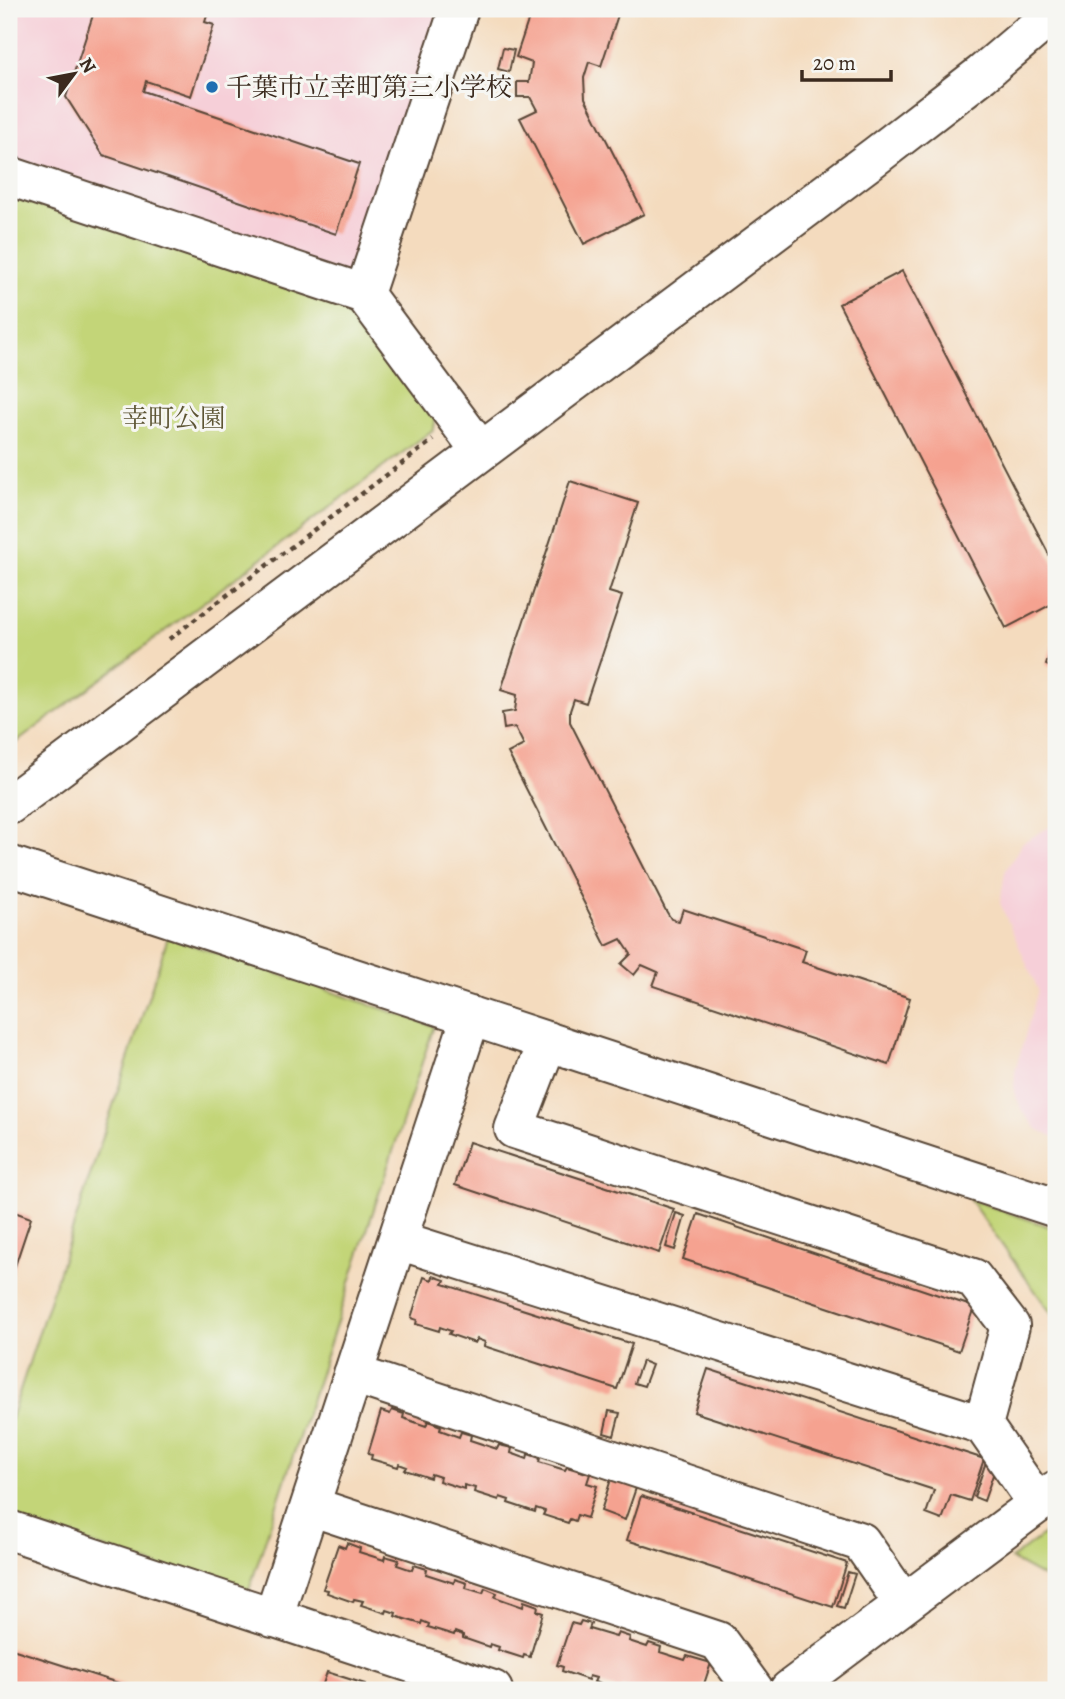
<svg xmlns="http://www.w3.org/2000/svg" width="1065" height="1699" viewBox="0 0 1065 1699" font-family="Alegreya,'Noto Serif JP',serif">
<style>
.built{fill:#f6cfd8}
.green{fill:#c3d578;stroke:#7f804b;stroke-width:2}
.building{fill:#f5a290}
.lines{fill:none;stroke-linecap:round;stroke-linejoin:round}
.minor-casing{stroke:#574536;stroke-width:42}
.path{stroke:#574536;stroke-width:4.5;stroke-dasharray:5 5;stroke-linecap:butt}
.minor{stroke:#fff;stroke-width:38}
.poi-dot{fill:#1f6fb2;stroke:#f6f6f2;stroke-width:2.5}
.labels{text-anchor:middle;stroke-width:6;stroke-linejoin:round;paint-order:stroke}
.poi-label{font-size:26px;fill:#3b2a1e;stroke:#f6f6f2;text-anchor:start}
.park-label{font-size:26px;fill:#5d5534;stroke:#f6f6f2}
</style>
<rect width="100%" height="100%" fill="#f6f6f2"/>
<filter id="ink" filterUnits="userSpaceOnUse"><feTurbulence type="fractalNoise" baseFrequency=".0143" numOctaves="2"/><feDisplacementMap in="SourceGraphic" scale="14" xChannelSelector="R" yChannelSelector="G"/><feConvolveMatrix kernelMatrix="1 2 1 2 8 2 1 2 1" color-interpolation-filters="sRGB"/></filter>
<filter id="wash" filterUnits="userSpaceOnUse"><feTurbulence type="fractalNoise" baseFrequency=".00686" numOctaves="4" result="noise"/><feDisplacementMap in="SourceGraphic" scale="28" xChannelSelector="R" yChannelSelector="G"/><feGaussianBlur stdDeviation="1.57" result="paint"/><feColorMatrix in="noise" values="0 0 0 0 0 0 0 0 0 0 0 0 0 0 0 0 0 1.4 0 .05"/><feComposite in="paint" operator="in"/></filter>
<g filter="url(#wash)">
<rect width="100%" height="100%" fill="#f4dbbe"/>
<path class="built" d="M9,9H440L356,265L344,274L9,165Z
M1056,823V1138L1037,1129L1023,1112L1014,1092L1015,1071L1038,990L1000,903L1005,872L1022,843Z"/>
<path class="green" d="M9,191L357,306L436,415L434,429L9,748Z
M168,937L434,1026L247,1596L9,1517V1424Z
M969,1199L1056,1229V1320Z
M1056,1525V1584L1011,1559Z"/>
<g id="blocks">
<path class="building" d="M95,9H209L205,22L214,25L191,96L146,81L143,91L359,164L336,234L103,155L66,97Z
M532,9H620L601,66L589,62L584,78L585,98L644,214L584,244L520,118L537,110L530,97H517V82H529L532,63L516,57Z
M503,48L514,50L509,72L498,69Z
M902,271L1056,568V602L1006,628L839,304Z
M570,481L638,503L609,592L622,596L586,703L574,699L570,711V722L665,909L671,919L679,921L683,909L806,950L802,962L910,998L889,1065L653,986L658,972L642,965L634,975L621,964L631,954L621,939L606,946L508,753L524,745L515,727L504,729L502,713L515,711L517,695L501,690Z
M1056,636V669L1046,665Z
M469,1142L674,1209L659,1253L455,1185Z
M9,1210L31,1218L9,1284Z
M676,1213L685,1216L675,1250L666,1247Z
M698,1214L974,1307L959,1351L683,1259Z
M433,1276L445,1280L443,1284L632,1344L617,1389L484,1346L485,1342L477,1339L475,1343L449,1334L451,1331L440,1327L439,1331L416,1324L417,1320L411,1318L424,1277L432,1280Z
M642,1361L652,1365L644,1386L634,1383Z
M708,1369L984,1459L970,1501L951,1495L942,1520L926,1514L934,1490L694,1412Z
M392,1410L404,1414L403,1418L426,1426L428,1421L441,1426L440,1430L459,1437L461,1432L471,1435L470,1440L497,1449L499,1445L512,1448L511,1453L527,1459L528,1454L540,1458L539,1462L565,1470L567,1467L590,1474L587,1483L597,1486L587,1518L577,1515L575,1521L570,1519L568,1523L543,1515L545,1511L536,1508L535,1512L508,1503L509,1500L500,1497L499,1500L474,1492L475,1488L464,1485V1489L439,1481L440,1477L431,1474L430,1478L405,1470L407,1467L399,1464L398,1467L371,1459L372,1455L368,1454L381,1411L390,1414Z
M609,1411L620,1413L614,1436L604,1433Z
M987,1459L997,1463L984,1501L974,1497Z
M612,1476L637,1485L625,1520L601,1511Z
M641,1496L847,1563L833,1607L627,1540Z
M347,1543L360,1548L359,1552L384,1560L385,1556L399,1560L397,1565L412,1570L414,1565L427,1569L426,1574L454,1583L455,1579L467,1583L466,1588L483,1593L485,1588L497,1593L495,1597L523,1607L524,1601L538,1606L537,1611L543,1613L530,1657L524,1655L523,1658L498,1650L499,1647L490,1644L489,1647L463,1638V1635L455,1632L454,1635L428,1627L429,1624L422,1621L421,1624L395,1616L396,1613L387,1610L386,1613L361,1605L363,1601L354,1599L353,1602L327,1593L328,1590L323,1589L338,1545L345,1548Z
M848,1572L855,1574L844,1608L837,1606Z
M581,1621L591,1624L589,1629L616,1637L618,1633L630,1637L629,1641L647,1647L649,1643L661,1647L660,1652L685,1660L687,1656L711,1663L702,1690H630L622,1686L621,1690H619L594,1682L596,1678L589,1676L588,1680L562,1671L563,1667L557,1665L571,1623L579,1625Z
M9,1648L140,1690H9Z
M327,1672L365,1684L363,1690H321Z"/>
</g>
</g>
<g filter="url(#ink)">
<use href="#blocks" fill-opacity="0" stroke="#574536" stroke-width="2"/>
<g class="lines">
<defs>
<path id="minor" d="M9,176L364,294L480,450
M364,294L459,9
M9,805L877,155L982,74L1056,11
M9,865L1056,1208
M548,1041L514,1129L973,1278L1010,1326L983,1425L1038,1504
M398,1240L983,1425
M353,1374L861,1542L904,1604
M310,1506L718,1641L754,1690
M9,1530L493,1690
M273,1618L471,1016
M789,1690L1056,1490"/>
</defs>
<use href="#minor" class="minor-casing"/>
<path class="path" d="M169,639L433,440"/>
<use href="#minor" class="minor"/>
</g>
</g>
<circle class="poi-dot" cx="212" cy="87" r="7"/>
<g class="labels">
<g class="poi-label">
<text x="226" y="96">千葉市立幸町第三小学校</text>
</g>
<g class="park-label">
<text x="174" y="427">幸町公園</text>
</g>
</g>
<rect width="1065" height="1699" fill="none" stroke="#f6f6f2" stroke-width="35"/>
<g transform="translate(74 74) rotate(58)" stroke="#f6f6f2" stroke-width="5" paint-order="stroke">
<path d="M0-5L12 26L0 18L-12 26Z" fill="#3b2a1e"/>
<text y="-10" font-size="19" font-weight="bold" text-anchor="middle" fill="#3b2a1e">N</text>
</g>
<path d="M802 70v10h89v-10" fill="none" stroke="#3b2a1e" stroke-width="3.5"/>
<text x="813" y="70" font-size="21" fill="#3b2a1e" stroke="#f6f6f2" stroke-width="5" paint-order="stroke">20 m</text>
</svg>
